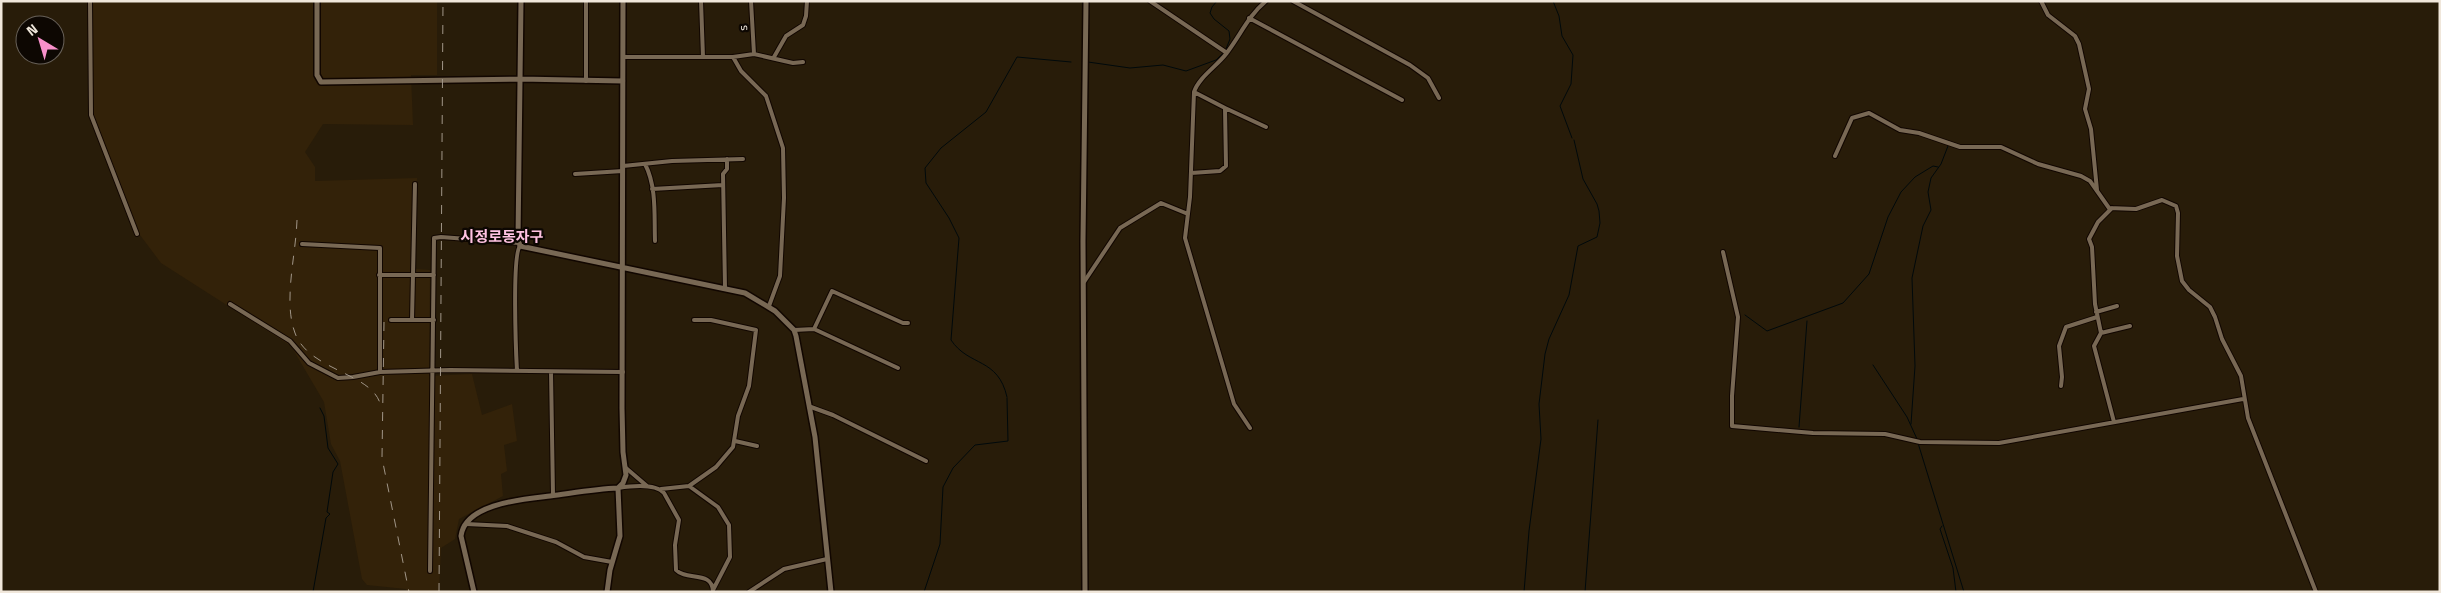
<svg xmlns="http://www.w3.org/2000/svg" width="2441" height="593" viewBox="0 0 2441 593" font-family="'Titillium Web','Noto Sans KR',sans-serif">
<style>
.built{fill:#332209}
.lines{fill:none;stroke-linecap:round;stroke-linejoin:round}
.stream{stroke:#00090b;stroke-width:1}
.street-casing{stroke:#110600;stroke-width:6}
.secondary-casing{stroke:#110600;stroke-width:8}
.street{stroke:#786854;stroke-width:4}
.secondary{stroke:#786854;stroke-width:5}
.rail{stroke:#a19688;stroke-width:1;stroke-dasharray:9 9;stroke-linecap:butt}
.labels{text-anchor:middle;stroke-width:4.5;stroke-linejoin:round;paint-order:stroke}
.street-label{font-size:12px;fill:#f0e7db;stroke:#0d0702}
.quarter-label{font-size:15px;font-weight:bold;fill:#ffc2e2;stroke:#0d0702}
</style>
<rect width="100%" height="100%" fill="#281c09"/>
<path class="built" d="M437,1V75H411L413,125L323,124L305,152L315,167V181L417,178L416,269L430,270L429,376L472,374L482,415L512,404L517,441L504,445L507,471L501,474L503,496L459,519L455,539L441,548L439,592H407L406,589L367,585L362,579L340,461L331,444L324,402L291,346L161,263L140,235L112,169L91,110L92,2Z"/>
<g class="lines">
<path class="stream" d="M1217,1L1212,7L1210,13L1214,19L1229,31L1230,39L1226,49
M1553,1L1559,16L1562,36L1573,55L1571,84L1560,106L1572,138
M1088,62L1130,68L1163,65L1186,71L1216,60L1223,53
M1745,315L1767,331L1843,303L1869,274L1888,217L1901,192L1915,177L1933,166L1938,167
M1873,365L1907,417L1917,439
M1007,397C998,357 969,367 951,340L959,238L949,218L926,183L925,168L941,148L986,112L1017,57L1071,62
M1911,424L1915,366L1912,278L1923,226L1931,210L1928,192L1931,178L1941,164L1948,146
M1799,427L1807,321
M1918,443L1964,592
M1942,526L1940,529L1953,568L1956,592
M313,592L326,518L330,514L327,512L333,472L338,464L328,448L324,416L320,408
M924,592L940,544L943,487L953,468L975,445L1008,441L1007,398
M1524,592L1529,531L1541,439L1539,404L1545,354L1549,339L1569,295L1578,246L1597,237L1600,223L1599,211L1597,204L1583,179L1574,140
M1585,592L1598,420"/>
<defs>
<path id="street" d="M90,1L91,115L137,234
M586,1V81
M701,1L703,57
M751,1L754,54
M1150,1L1227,53
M1293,1L1410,65L1428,78L1439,98
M2041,1L2048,15L2075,36L2079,44L2089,89L2085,109L2091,129L2097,190
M1249,18L1402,100
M624,57H733L754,54L793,63L803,62
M733,57L741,71L766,96L783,148L784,198L780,276L769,306
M774,57L786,36L803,25L806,16L807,1
M1225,108L1266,127
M1835,156L1852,118L1869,113L1900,130L1919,133L1960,147H2001L2038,164L2081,176L2090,181L2109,208L2136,209L2162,200L2176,206L2178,213L2177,256L2182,281L2189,290L2210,307L2215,317L2222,339L2241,376L2248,418L2316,592
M645,164C657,187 654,217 655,241
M623,166L672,161L743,159
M1191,173L1220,171L1226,166L1225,108L1194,92
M575,174L623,171
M652,189L723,185
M2112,208L2098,222L2089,239L2092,247L2095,304L2101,333L2094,346L2114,422
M302,244L380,248V372
M1723,252L1738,317L1732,396V426L1813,433L1885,434L1920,442L1999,443L2243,399
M379,275H434
M1084,282L1120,228L1161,203L1188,214
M725,288L723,174L727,169V159
M230,304L290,341L309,363L338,378L353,377L380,372L450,370L623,372
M2096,312L2117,306
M391,320H434
M412,320L415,184
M814,329L832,291L903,323H908
M794,330L814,329L898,368
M2101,333L2130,326
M517,371C516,353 512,255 520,246
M551,372L553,495
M2061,386L2062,377L2059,346L2066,327L2097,317
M811,407L833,415L926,461
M1250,428L1234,404L1185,238L1190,197L1194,92C1199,77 1217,66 1226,54C1240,36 1248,16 1266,1
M735,441L757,446
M626,468L647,486
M689,486L718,507L729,525L730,557L713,590
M618,488C631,486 655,483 664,493L679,520L675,545L676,570C686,581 713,570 713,592
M661,489L689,486L716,467L733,447L738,416L749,386L756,330L711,320H694
M466,524L507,526L556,542L584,557L612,562
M430,571L434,238L441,237L519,243
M749,592L784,569L827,559"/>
<path id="secondary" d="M317,1V75L321,82L520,79L623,81
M521,1L518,239L520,246L745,293L775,311L794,330L796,336L815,437L831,592
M474,592L461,536C465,503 525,499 550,496C573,493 595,489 618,488
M607,592L610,570L620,536L618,488L623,483L626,475L623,452L622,408L623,1
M1085,592L1083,241L1086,1"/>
</defs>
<use href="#street" class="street-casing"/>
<use href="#secondary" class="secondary-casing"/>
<use href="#street" class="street"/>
<use href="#secondary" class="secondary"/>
<path class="rail" d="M297,220C296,255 283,301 295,333C309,372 377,373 381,408
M384,322L382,458L409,592
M439,592L443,1"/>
</g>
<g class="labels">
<g class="street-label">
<text transform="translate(743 28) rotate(-93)" y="4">s</text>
</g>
<g class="quarter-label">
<text x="502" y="242">시정로동자구</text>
</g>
</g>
<rect width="2441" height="593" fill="none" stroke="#f0e7db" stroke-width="5"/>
<g transform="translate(40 40) rotate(322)"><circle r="24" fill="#0d0702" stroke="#686159"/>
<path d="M0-4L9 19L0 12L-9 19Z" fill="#f890cb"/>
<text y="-8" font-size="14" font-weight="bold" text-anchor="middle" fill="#f0e7db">N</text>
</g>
</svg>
